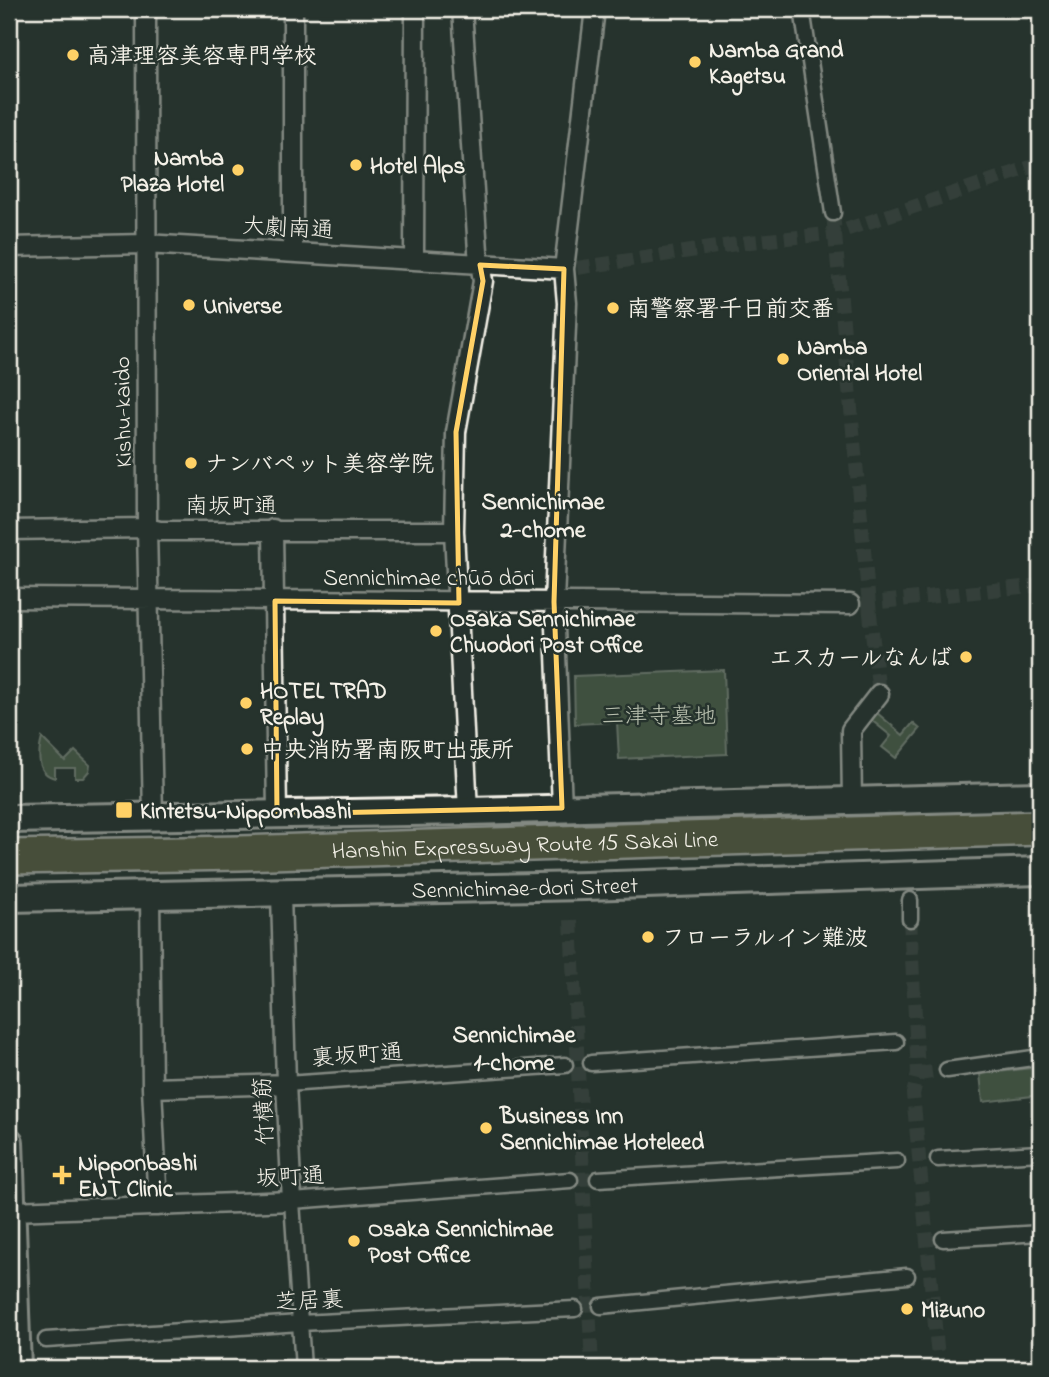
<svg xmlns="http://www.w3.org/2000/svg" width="1049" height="1377" viewBox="0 0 1049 1377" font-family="'Indie Flower','Klee One',sans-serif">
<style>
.green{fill:#5d7357;stroke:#a8b2a0;stroke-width:2}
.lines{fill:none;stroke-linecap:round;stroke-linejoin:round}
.pedestrian-tunnel{stroke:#455049;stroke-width:14;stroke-dasharray:14 7;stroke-linecap:butt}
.pedestrian-casing{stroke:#f4f1e8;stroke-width:19}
.minor-casing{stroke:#f4f1e8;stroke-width:23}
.secondary-casing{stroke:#f4f1e8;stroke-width:32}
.motorway-casing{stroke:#f4f1e8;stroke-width:38}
.pedestrian{stroke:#26332d;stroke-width:14}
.minor{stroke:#26332d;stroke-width:18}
.secondary{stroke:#26332d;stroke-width:26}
.motorway{stroke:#70704a;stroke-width:33}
.marked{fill:none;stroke:#ffd166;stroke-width:5;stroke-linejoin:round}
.poi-dot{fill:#ffd166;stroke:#26332d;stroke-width:2.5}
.labels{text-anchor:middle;stroke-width:5;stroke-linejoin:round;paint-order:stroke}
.poi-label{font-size:23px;font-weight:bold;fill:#f4f1e8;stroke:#26332d;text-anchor:start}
.street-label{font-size:23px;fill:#f4f1e8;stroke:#26332d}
.park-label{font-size:23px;fill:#b8bfae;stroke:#26332d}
.neighbourhood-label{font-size:24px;font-weight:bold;fill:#f4f1e8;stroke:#26332d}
</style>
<rect width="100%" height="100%" fill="#26332d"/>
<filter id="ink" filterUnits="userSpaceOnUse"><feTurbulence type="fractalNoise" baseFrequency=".0143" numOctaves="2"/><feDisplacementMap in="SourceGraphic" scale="14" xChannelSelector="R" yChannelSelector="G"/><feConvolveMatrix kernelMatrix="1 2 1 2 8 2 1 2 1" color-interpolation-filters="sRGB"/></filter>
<g filter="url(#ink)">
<path class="green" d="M724,670L727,754L619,759L617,722L575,724L574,676Z
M876,712L903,735L913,723L920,729L896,758L882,747L891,736L870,719Z
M42,738L65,761L75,751L90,765L89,771L83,778H75V768H55V778C36,774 38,753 42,738Z
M1040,1067V1095L983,1102L980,1074Z"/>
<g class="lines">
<path class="pedestrian-tunnel" d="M833,213L869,605L879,694
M577,268L750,242L836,233L1040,164
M862,604L1040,585
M910,919L918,1074L913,1094L939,1368
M571,920L592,1368
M918,1074L947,1070"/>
<defs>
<path id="pedestrian" d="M802,9L833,213
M910,900V919
M591,1063L896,1042
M947,1070L1040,1057
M286,1084L565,1065
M938,1159L1040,1153
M598,1179L897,1161
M943,1239L1040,1233
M601,1306L907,1276
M46,1340L300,1323L575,1309
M303,1368L292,1201L570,1180"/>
<path id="minor" d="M146,9L147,528L153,816
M293,9V252
M462,9L478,251L483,281L456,432L454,531L468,811
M9,247L145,244L564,269
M414,258L415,9
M273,529L277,814
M9,530L147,528L160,531H454
M9,598L850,604
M852,802L851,730L879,694
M562,808L554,602L567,303L564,269L595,9
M150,896L152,1088L158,1206
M152,1088L286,1084
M12,1211L292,1201L286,1084L281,893"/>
<g id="secondary">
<path d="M9,819L468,811L1040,796"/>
<path id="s1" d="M9,898L586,886L1040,871"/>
<path d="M9,1142L17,1368"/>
</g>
<g id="motorway">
<path id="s2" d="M9,857L240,853L1040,828"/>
</g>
</defs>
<use href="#pedestrian" class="pedestrian-casing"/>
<use href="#minor" class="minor-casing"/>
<use href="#secondary" class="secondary-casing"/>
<use href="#motorway" class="motorway-casing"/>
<use href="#pedestrian" class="pedestrian"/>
<use href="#minor" class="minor"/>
<use href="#secondary" class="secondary"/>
<use href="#motorway" class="motorway"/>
</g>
</g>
<path d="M0 0H1049V1377H0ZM480,265L564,269L554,602L562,808L277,814L275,601L459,603L456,432L483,281Z" fill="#26332d" fill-opacity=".55" fill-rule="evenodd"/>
<path class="marked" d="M480,265L564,269L554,602L562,808L277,814L275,601L459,603L456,432L483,281Z"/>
<g class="poi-dot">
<circle cx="73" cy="55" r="7"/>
<circle cx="695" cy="62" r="7"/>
<circle cx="356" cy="165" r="7"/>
<circle cx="238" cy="170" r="7"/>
<circle cx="189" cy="305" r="7"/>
<circle cx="613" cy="308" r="7"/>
<circle cx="783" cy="359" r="7"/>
<circle cx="191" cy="463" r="7"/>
<circle cx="436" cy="631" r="7"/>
<circle cx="966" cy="657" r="7"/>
<circle cx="246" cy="703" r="7"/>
<circle cx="247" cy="749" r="7"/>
<rect x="115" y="801" width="18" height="18" rx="3.5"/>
<circle cx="648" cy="937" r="7"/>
<circle cx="486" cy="1128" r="7"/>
<path d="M58.5 1164.5h7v7h7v7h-7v7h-7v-7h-7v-7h7z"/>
<circle cx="354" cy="1241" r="7"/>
<circle cx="907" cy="1309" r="7"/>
</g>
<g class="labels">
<g class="poi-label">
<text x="709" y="57">Namba Grand<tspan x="709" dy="26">Kagetsu</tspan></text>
<text x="87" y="63">高津理容美容専門学校</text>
<text x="224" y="165" text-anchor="end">Namba<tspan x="224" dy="26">Plaza Hotel</tspan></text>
<text x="370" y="173">Hotel Alps</text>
<text x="203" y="313">Universe</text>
<text x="627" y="316">南警察署千日前交番</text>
<text x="797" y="354">Namba<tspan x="797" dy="26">Oriental Hotel</tspan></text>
<text x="205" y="471">ナンバペット美容学院</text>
<text x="450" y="626">Osaka Sennichimae<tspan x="450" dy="26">Chuodori Post Office</tspan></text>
<text x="952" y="665" text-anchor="end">エスカールなんば</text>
<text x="260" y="698">HOTEL TRAD<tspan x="260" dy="26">Replay</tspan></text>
<text x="261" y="757">中央消防署南阪町出張所</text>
<text x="140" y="818">Kintetsu-Nippombashi</text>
<text x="662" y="945">フローラルイン難波</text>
<text x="500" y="1123">Business Inn<tspan x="500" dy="26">Sennichimae Hoteleed</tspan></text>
<text x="78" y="1170">Nipponbashi<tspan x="78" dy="26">ENT Clinic</tspan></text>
<text x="368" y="1236">Osaka Sennichimae<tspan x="368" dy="26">Post Office</tspan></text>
<text x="921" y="1317">Mizuno</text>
</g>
<g class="street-label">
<text transform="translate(288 227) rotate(3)" y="8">大劇南通</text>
<text transform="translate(122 412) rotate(-91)" y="8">Kishu-kaido</text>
<text x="231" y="513">南坂町通</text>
<text x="429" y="585">Sennichimae chūō dōri</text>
<text dy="8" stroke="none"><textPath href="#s2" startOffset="516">Hanshin Expressway Route 15 Sakai Line</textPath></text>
<text dy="8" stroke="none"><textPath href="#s1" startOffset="516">Sennichimae-dori Street</textPath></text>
<text transform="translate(357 1054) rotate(-4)" y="8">裏坂町通</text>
<text transform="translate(263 1111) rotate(-93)" y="8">竹横筋</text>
<text transform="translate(290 1176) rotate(-3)" y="8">坂町通</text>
<text transform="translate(309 1300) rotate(-3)" y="8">芝居裏</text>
</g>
<g class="park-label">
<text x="659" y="723">三津寺墓地</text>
</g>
<g class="neighbourhood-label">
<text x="543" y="509">Sennichimae<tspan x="543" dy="28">2-chome</tspan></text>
<text x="514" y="1042">Sennichimae<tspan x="514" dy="28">1-chome</tspan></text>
</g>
</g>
<rect width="1049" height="1377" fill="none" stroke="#26332d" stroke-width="35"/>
<rect x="18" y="18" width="1014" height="1342" fill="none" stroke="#f4f1e8" stroke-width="2.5" filter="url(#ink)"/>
</svg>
